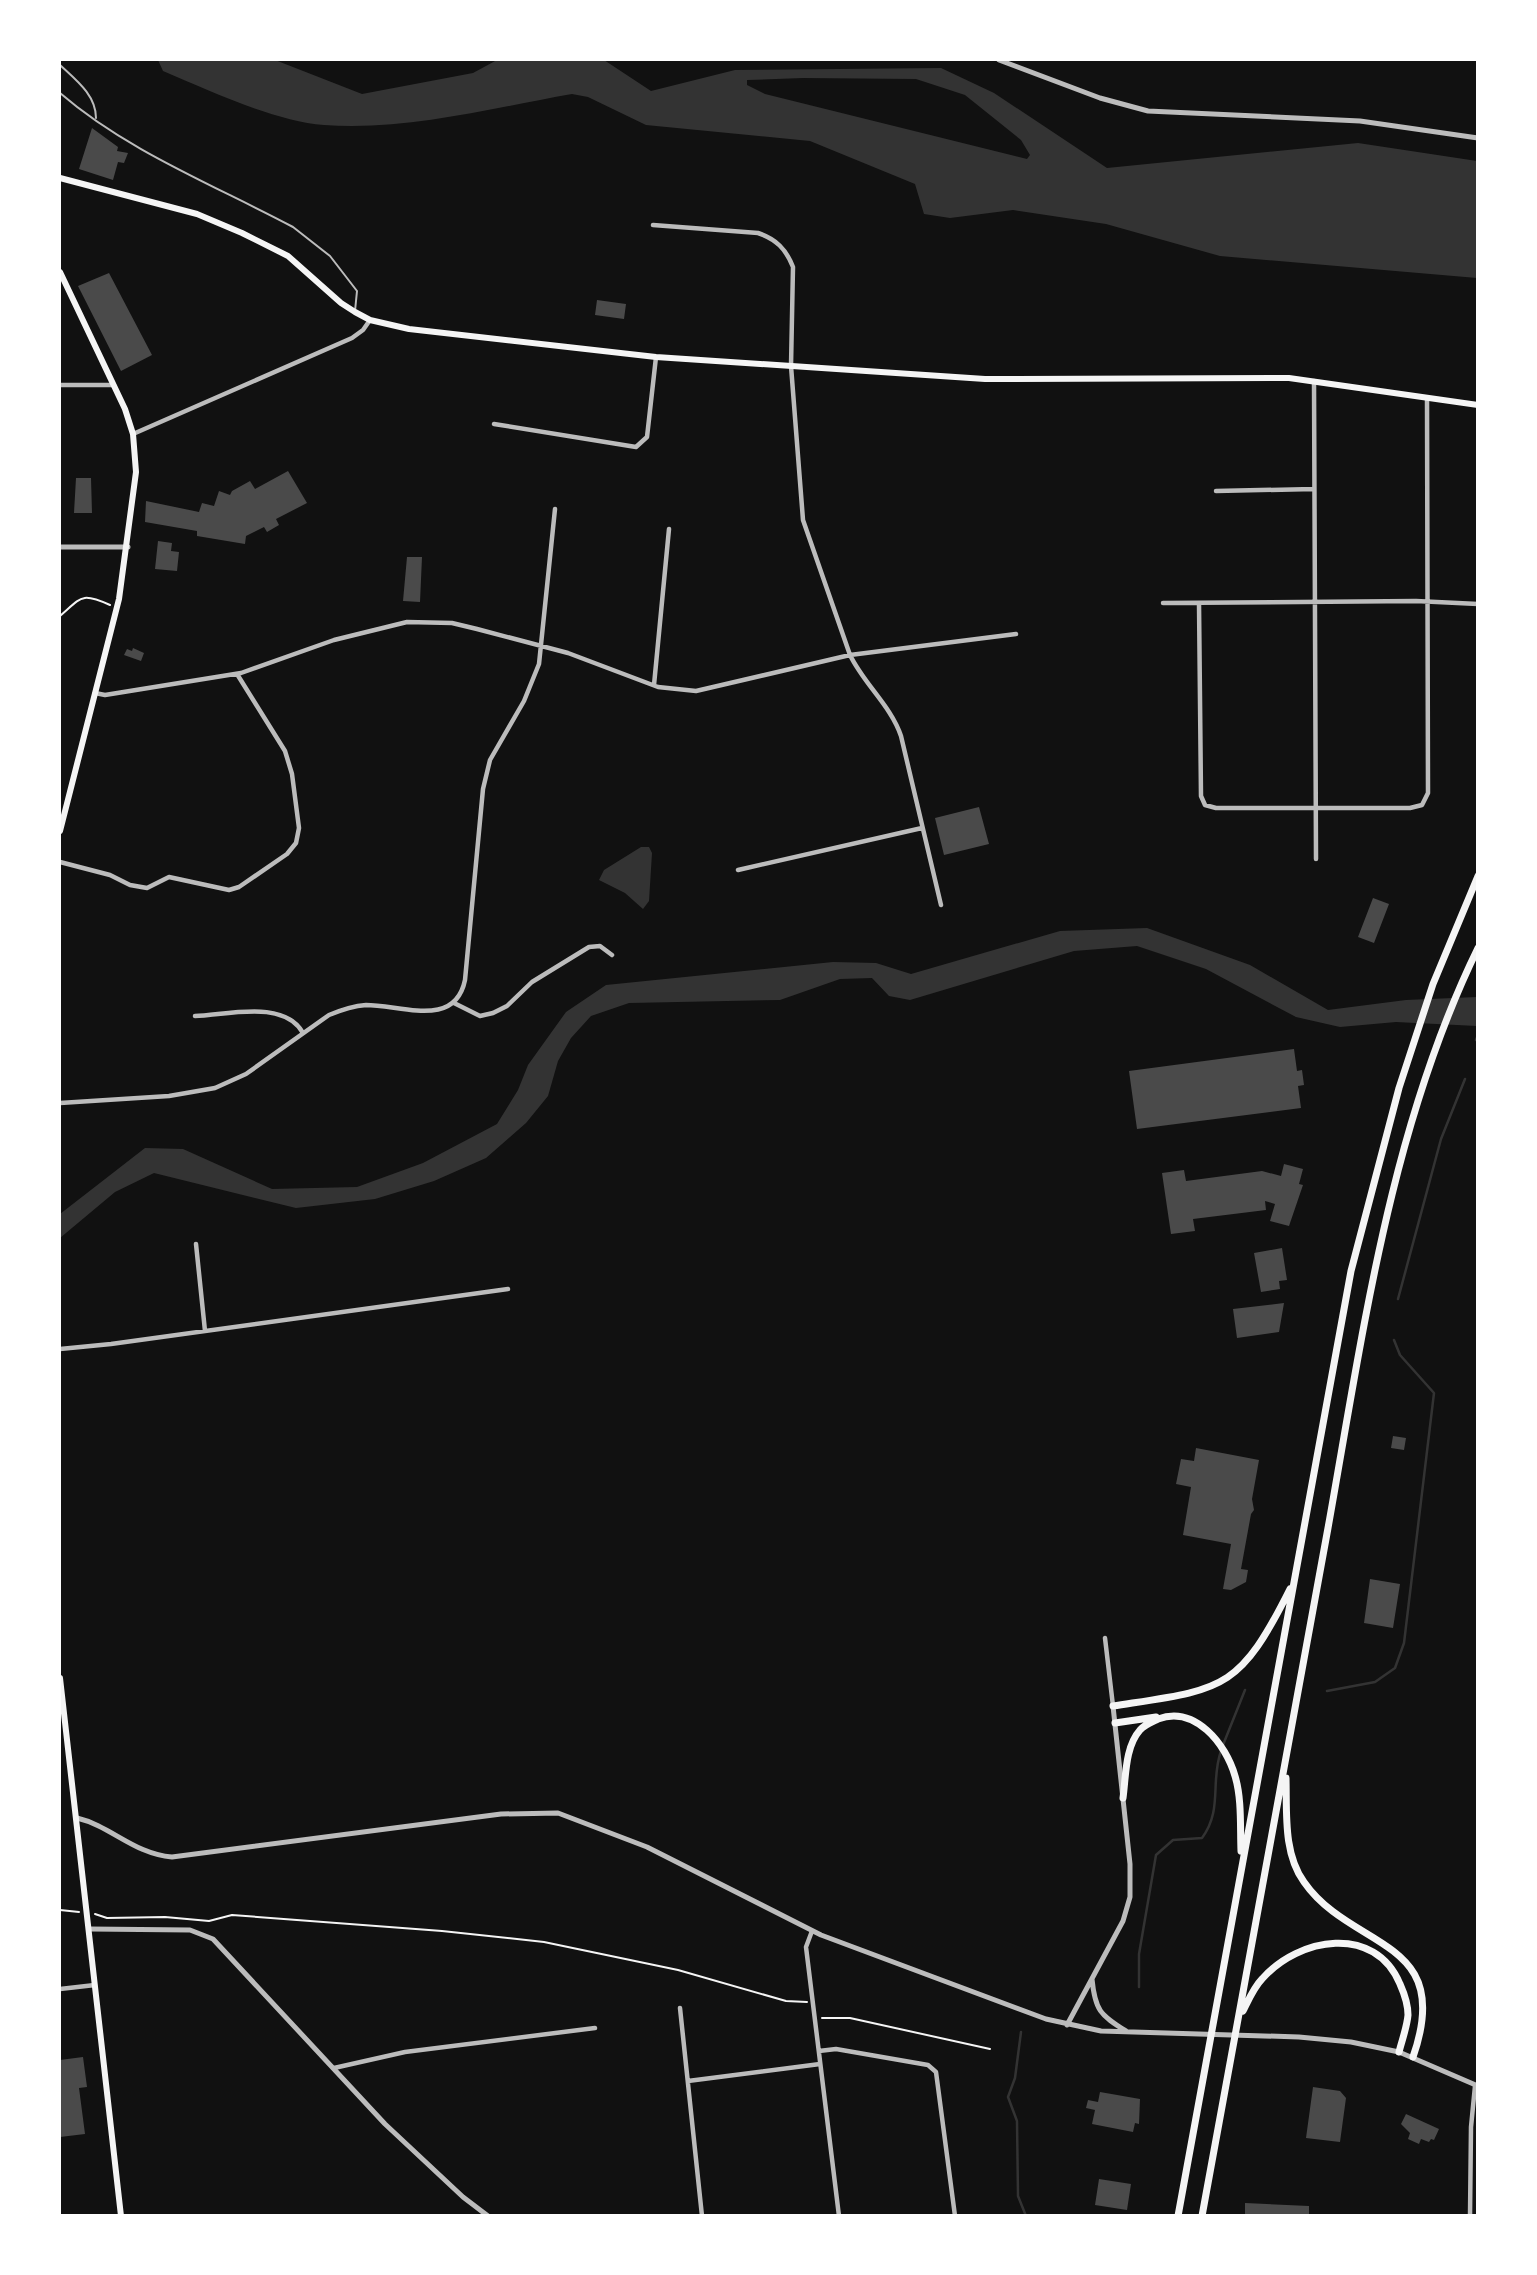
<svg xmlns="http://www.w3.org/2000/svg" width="1537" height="2275" viewBox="0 0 1537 2275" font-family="Cabin,sans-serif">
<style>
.water{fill:#333;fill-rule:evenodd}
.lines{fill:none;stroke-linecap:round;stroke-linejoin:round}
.stream{stroke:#333;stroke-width:2.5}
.building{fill:#4a4a4a}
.path{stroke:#f5f5f5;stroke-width:2}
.service{stroke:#bcbcbc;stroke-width:2}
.minor{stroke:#bcbcbc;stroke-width:4.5}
.tertiary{stroke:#bcbcbc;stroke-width:5}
.secondary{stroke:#f5f5f5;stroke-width:6}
.trunk{stroke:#f5f5f5;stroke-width:7}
</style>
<rect width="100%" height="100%" fill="#111"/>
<path class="water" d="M158,60H275L362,94L473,73L497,60H604L651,91L735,70L941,68L994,93L1107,168L1358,143L1477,161V278L1220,256L1106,224L1013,210L950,218L924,214L915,184L810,141L646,125L588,97L572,94C492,108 407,131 324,125C274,121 210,91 163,71ZM803,78L916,79L965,95L1021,140L1030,155L1027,159L765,94L747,85V80Z
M641,847H649L652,853L649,901L643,909L625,893L599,880L604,870Z
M1147,928L1250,965L1328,1010L1406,1000L1477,997V1026L1396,1022L1340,1027L1296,1017L1206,969L1137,946L1074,951L910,1000L889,996L872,978L840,979L780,1000L629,1003L591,1016L571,1038L558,1061L548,1096L526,1123L486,1158L434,1181L375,1199L296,1208L154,1173L115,1192L60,1238V1214L145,1148L183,1149L272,1189L357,1187L423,1163L497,1124L518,1090L528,1065L566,1012L606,985L833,962L876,963L911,974L1060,931Z"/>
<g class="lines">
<path class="stream" d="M1476,1040L1478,1035
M1398,1299L1441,1139L1465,1079
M1327,1691L1375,1682L1395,1668L1404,1643L1434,1393L1400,1355L1394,1340
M1223,1745L1245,1690
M1139,1987V1954L1156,1855L1173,1840L1202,1838C1223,1810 1210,1781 1221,1751
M1021,2032L1015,2078L1008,2097L1017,2121L1018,2196L1026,2216"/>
</g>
<path class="building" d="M92,128L118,147L117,151L128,153L124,163L118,162L113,180L79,169Z
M109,273L152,355L121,371L78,286Z
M597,300L626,304L624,319L595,315Z
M288,471L307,503L276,519L279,525L267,532L264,527L246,536L245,544L197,536V531L145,522L146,501L199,512L202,503L214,506L219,491L230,495L232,491L250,481L255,489Z
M76,478H91L92,513H74Z
M158,541L172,543L171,551L179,552L177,571L155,569Z
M407,557H422L420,602L403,601Z
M133,648L144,653L141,661L124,655L127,649L132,651Z
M979,807L989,844L944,855L935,818Z
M1373,898L1389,904L1374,943L1358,937Z
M1294,1049L1297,1071L1302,1070L1304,1085L1298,1086L1301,1108L1137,1129L1129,1071Z
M1284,1164L1303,1169L1299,1184L1303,1185L1289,1226L1270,1221L1275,1204L1265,1201L1266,1210L1193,1219L1195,1231L1171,1234L1162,1173L1184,1170L1186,1181L1262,1171L1281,1176Z
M1282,1248L1287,1280L1279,1281L1280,1289L1261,1292L1254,1253Z
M1284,1303L1279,1332L1237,1338L1233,1309Z
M1393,1436L1406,1438L1404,1450L1391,1448Z
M1196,1448L1259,1460L1252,1499L1254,1510L1251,1514L1241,1569L1248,1570L1246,1582L1231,1590L1223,1589L1231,1544L1183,1535L1191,1487L1176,1484L1181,1459L1194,1461Z
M1370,1579L1400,1584L1393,1628L1364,1623Z
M83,2057L87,2087L79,2088L85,2134L60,2137V2060Z
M1313,2087L1340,2091L1346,2098L1340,2142L1306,2138Z
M1100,2092L1140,2099L1139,2124L1135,2123L1133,2132L1092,2124L1095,2110L1086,2108L1088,2100L1098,2102Z
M1406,2114L1439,2129L1434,2140L1431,2139L1429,2142L1421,2139L1419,2144L1408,2139L1410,2133L1401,2124Z
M1099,2179L1131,2184L1127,2210L1095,2205Z
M1245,2203L1309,2206V2216H1245Z"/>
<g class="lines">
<path class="path" d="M60,616C82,597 81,592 110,605
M60,1910L79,1912
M95,1914L107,1918L165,1917L209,1921L232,1915L442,1931L544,1942L678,1970L786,2001L807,2002
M822,2018H850L990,2049"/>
<path class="service" d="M60,65C76,80 96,95 96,118
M60,93C127,151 214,185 293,227L330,256L357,291L355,311"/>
<path class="minor" d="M653,225L758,233C776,239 786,249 793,267L791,366L803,520L850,655C864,684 891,706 901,736L941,905
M1314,381L1316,859
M60,385H114
M494,424L636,447L647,437L656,357
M133,434L352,338L363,330L370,320
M1216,491L1314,489
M1163,603L1416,601L1478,604
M1199,603L1201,796L1205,805L1216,808H1410L1422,805L1428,793L1427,398
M654,685L669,529
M95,693L105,695L241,673L334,640L407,622L452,623L477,629L568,653L658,687L696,691L850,655L1016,634
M60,862L110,875L130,885L147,888L169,877L229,890L239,887L287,854L296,843L299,828L292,774L285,751L237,674
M738,870L922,828
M454,1003L480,1016L493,1013L507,1006L532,982L589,947L600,946L612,955
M195,1016C227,1015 284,999 303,1033
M60,1103L169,1096L215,1088L246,1074L329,1015C341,1010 353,1006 366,1005C401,1005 455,1029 465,980L483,789L490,760L524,701L539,664L555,509
M196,1244L205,1331
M60,1349L111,1344L508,1289
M1105,1638L1113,1706
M812,1931L806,1947L839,2216
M60,1989L95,1985
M680,2008L702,2216
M819,2051L836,2049L928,2065L936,2072L955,2216
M334,2068L405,2052L595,2028
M688,2081L820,2064
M1470,2216L1471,2127L1475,2086"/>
<path class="tertiary" d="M999,60L1100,98L1148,111L1360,121L1478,138
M60,547H128
M77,1818C111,1826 134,1854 172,1857L501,1814L558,1813L647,1847L821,1935L1046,2019L1101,2031L1299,2037L1351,2042L1399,2052L1478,2086
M90,1929L190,1930L213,1939L385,2124L463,2197L488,2216
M1092,1979C1095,2010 1100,2015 1126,2031
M1067,2025L1123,1921L1130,1897V1864L1113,1706"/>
<path class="secondary" d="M60,178L197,214L242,233L288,256L341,303L355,312L370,320L409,329L656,357L985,379L1289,378L1478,405
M60,272L125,409L133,434L136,472L119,599L60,831
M60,1678L121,2216"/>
<path class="trunk" d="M1113,1706C1222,1689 1238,1693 1290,1589
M1115,1723L1156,1717
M1286,1778C1287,1812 1283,1853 1304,1882C1352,1951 1455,1937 1413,2057
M1123,1798C1126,1776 1125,1747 1140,1730C1144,1725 1152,1722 1158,1719C1195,1705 1226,1744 1235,1776C1242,1799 1240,1827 1241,1851
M1243,2011C1248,2001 1254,1987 1262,1979C1299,1937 1375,1924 1400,1984C1404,1993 1408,2004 1408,2015C1407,2027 1402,2040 1399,2052
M1178,2216L1351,1271L1399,1088L1433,984L1478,876
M1202,2216C1244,1986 1286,1757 1328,1528C1363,1333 1390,1128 1478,948"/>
</g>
<rect width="1537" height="2275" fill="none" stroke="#ffffff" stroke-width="122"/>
</svg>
